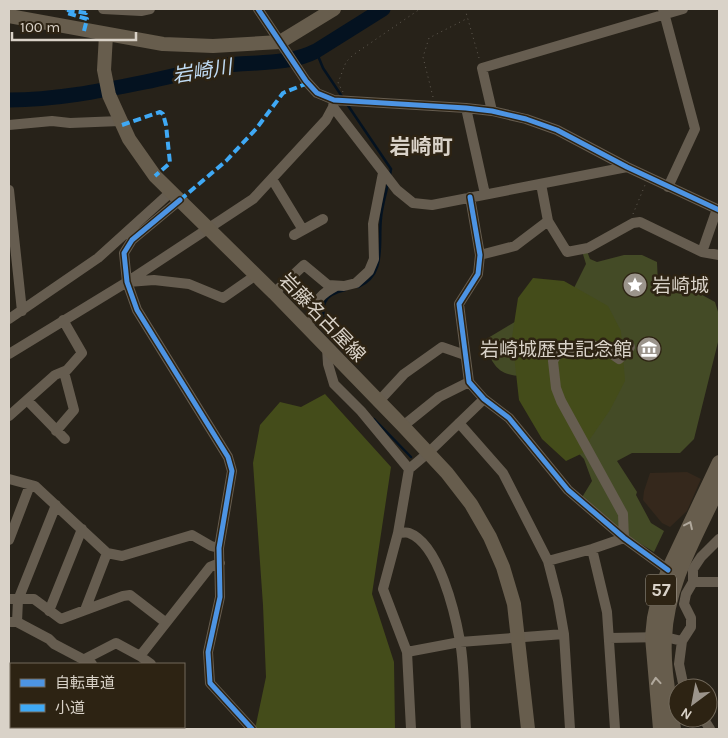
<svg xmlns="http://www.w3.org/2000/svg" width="728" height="738" viewBox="0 0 728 738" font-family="Karla,'Noto Sans JP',sans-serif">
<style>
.commercial{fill:#35281c}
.green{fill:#444b26}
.forest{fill:#444c1a}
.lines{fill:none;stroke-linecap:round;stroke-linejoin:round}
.stream{stroke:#041220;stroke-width:2.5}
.river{stroke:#041220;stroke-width:15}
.path{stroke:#625c53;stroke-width:1;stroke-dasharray:1 4;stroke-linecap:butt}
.minor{stroke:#665d50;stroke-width:10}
.major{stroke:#675d4d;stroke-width:14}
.quiet{stroke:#3fa9f5;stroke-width:4;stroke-dasharray:8 4;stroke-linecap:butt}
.cycleway-casing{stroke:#2d2313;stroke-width:8}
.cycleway{stroke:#4d94e3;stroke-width:5}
.oneway{stroke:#b1a99d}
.labels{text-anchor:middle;stroke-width:5;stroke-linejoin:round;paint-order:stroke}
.shield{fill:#2d2313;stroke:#a59e92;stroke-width:1}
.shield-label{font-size:18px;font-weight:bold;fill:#d9d2c8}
.poi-label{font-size:19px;fill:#d9d2c8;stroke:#2d2313;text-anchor:start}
.street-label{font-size:19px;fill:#d9d2c8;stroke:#2d2313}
.water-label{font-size:20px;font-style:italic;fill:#bfdaf2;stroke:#2d2313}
.quarter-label{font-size:21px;font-weight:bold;fill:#d9d2c8;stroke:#2d2313}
</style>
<rect width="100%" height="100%" fill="#272219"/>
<path class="commercial" d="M687,472L701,479L687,511L670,527L662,523L643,500L644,491L650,473Z"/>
<path class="green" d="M585,246L590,259L597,262L624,255H642L657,262L658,285L677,282L693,290L715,302L719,315V338L694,439L680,453H632L617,461L637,492L636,495L651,523L664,531L654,552L624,534L581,499L592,481L584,459L566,440L522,376C495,375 493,363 483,341L518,320L571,294L586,264L582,251Z"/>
<path class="forest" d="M533,278L564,281L608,306L621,331L625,381L610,410L590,439L585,452L566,461L542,439L519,400L512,337L518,298Z
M325,394L391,467L372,594L394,662L395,729H255L266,677L263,605L253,463L260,425L280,402L301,407Z"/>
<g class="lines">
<path class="stream" d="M316,51L323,68L343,98
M347,104L391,169L390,175
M358,287C387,275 378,243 381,218C382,206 386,194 388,183
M324,325C322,305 322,295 345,290
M374,419L411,457"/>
<path class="river" d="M9,100C55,100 100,91 145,82C170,77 194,70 219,66C252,61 287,66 316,51L383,9"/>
<path class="path" d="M465,9L479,58
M343,92L338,83L346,62L353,55L420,9
M433,97L423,57L429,38L468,18
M633,214L645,185"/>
<path class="minor" d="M103,9L141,11L150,9
M258,9L306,81L317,93L334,100L466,108L492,111L526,119L557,130L627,167L719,210
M663,9L695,129L668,187
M333,107L397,190L413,203L432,205L627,167
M466,108L485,194
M492,111L482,68L683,9
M9,125L52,121L70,123L120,121
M272,179L303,230
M541,184L548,221L567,252L588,248L633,223L640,222L702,252L719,255
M9,190L22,311
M470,197L480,255L478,274L459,304L469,382L484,399L509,418L568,490L624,538L668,570
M180,200L132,240L124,253L127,282L137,310L228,457L232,471L219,548L220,597L208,652L210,683L252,729
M294,235L323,219
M702,252L717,209
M480,255L515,246L548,221
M128,282L154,280L189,284L223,298L256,275
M274,293L304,265L328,285L344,286L356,283L369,271L374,259L373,224L383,173
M9,319L98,258L172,191
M307,326L315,316C313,300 323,293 336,286
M327,348L328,364L334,384L361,411L409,469
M9,354L127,282L253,199L326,120L333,107L334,100
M27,400L65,439
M379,401L404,374L442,347L465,355
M9,416L55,375L67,370L82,353L63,320
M459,423L503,473L548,561L558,600L564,634L570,729
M403,426L439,397L469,382
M56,431L74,410L64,372
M9,479L35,486L107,553L122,556L192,535L211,546L219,548
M398,533C401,533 406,532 409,533C439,544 455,613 460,641C465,670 464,700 466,729
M624,538L623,514L561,401L556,388L553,361L558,352C587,343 593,340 619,359L630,347
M9,540L30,485
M592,549L607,612L615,729
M548,561L592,549L624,538
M693,582H719
M9,599H34L61,619L123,596L130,595L165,622
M85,610L107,553
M49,611L82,529
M9,622H17L18,600L56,505
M17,622L49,639L54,644L92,664
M609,638L665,637L682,641L679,664L684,688
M682,641L691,627V618L684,604L686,594L693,582V569L701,557L719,539
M407,652L460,642L564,634
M140,656L210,567L220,563
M83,660L116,643L140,656L151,664
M9,678L11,680
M703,718L710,729
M104,727L109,729
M130,729L131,727
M411,729L407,652L383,589L398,533L409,469L428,453L484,399"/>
<path class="major" d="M9,16L163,44L213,46L280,42L334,9
M106,35L104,70L109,95L129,139L155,176L274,293L403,426L447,473L471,504L490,537L503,567L514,604L528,729
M660,729L652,637L654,618L659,595L668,570L719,462
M674,729C670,699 663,668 665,638C667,584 697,535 719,487"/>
<path class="quiet" d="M84,31L87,19L67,13V10L86,13L88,9
M122,125L160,112L163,114L166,125L170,163L155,176
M180,200L226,161L256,129L283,93L308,83"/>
<defs>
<path id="cycleway" d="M258,9L306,81L317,93L334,100L466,108L492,111L526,119L557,130L627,167L719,210
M470,197L480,255L478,274L459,304L469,382L484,399L509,418L568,490L624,538L668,570
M180,200L132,240L124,253L127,282L137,310L228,457L232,471L219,548L220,597L208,652L210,683L252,729"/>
</defs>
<use href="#cycleway" class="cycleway-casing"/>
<use href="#cycleway" class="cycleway"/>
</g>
<defs><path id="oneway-chevron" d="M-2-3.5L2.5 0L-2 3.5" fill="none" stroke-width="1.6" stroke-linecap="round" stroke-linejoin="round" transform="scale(1.25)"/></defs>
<g class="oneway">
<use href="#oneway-chevron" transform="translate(689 525) rotate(-65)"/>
<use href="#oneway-chevron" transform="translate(656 681) rotate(-95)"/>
</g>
<defs>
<symbol id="sight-disc" viewBox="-11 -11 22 22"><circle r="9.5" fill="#9b948b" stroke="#2d2313"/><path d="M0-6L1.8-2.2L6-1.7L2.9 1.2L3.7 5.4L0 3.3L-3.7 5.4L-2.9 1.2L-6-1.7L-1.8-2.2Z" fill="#fff"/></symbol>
<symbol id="museum-disc" viewBox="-11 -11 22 22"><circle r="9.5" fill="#9b948b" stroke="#2d2313"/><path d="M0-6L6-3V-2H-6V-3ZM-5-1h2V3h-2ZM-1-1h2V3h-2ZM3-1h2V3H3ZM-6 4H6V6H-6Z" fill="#fff"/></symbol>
</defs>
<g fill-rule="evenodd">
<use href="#sight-disc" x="621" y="271" width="28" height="28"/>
<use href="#museum-disc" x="635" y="335" width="28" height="28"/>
</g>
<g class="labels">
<rect class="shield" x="646" y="574.5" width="30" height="31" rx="4"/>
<g class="shield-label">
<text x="661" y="596">57</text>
</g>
<g class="poi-label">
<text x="652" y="292">岩崎城</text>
<text x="632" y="356" text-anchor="end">岩崎城歴史記念館</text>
</g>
<g class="street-label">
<text transform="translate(323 317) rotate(46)" y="7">岩藤名古屋線</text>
</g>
<g class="water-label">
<text transform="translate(202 71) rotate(-9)" y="7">岩崎川</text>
</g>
<g class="quarter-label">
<text x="421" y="154">岩崎町</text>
</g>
</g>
<rect width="728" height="738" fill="none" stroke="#d9d2c8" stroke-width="20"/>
<rect x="10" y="663" width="175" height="65" fill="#2d2313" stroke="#72695b"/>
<rect x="20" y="679" width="25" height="8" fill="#4d94e3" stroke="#72695b"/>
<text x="55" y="688" font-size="15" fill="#d9d2c8">自転車道</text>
<rect x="20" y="704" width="25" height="8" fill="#3fa9f5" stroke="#72695b"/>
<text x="55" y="713" font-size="15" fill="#d9d2c8">小道</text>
<g transform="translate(693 703) rotate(212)"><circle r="24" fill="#2d2313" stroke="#72695b"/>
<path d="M0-4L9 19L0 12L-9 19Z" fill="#9b948b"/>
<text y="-8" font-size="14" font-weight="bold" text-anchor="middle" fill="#d9d2c8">N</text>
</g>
<path d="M12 32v8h124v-8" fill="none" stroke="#d9d2c8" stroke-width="2.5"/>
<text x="20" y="32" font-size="15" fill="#d9d2c8" stroke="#2d2313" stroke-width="4" paint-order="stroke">100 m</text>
</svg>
